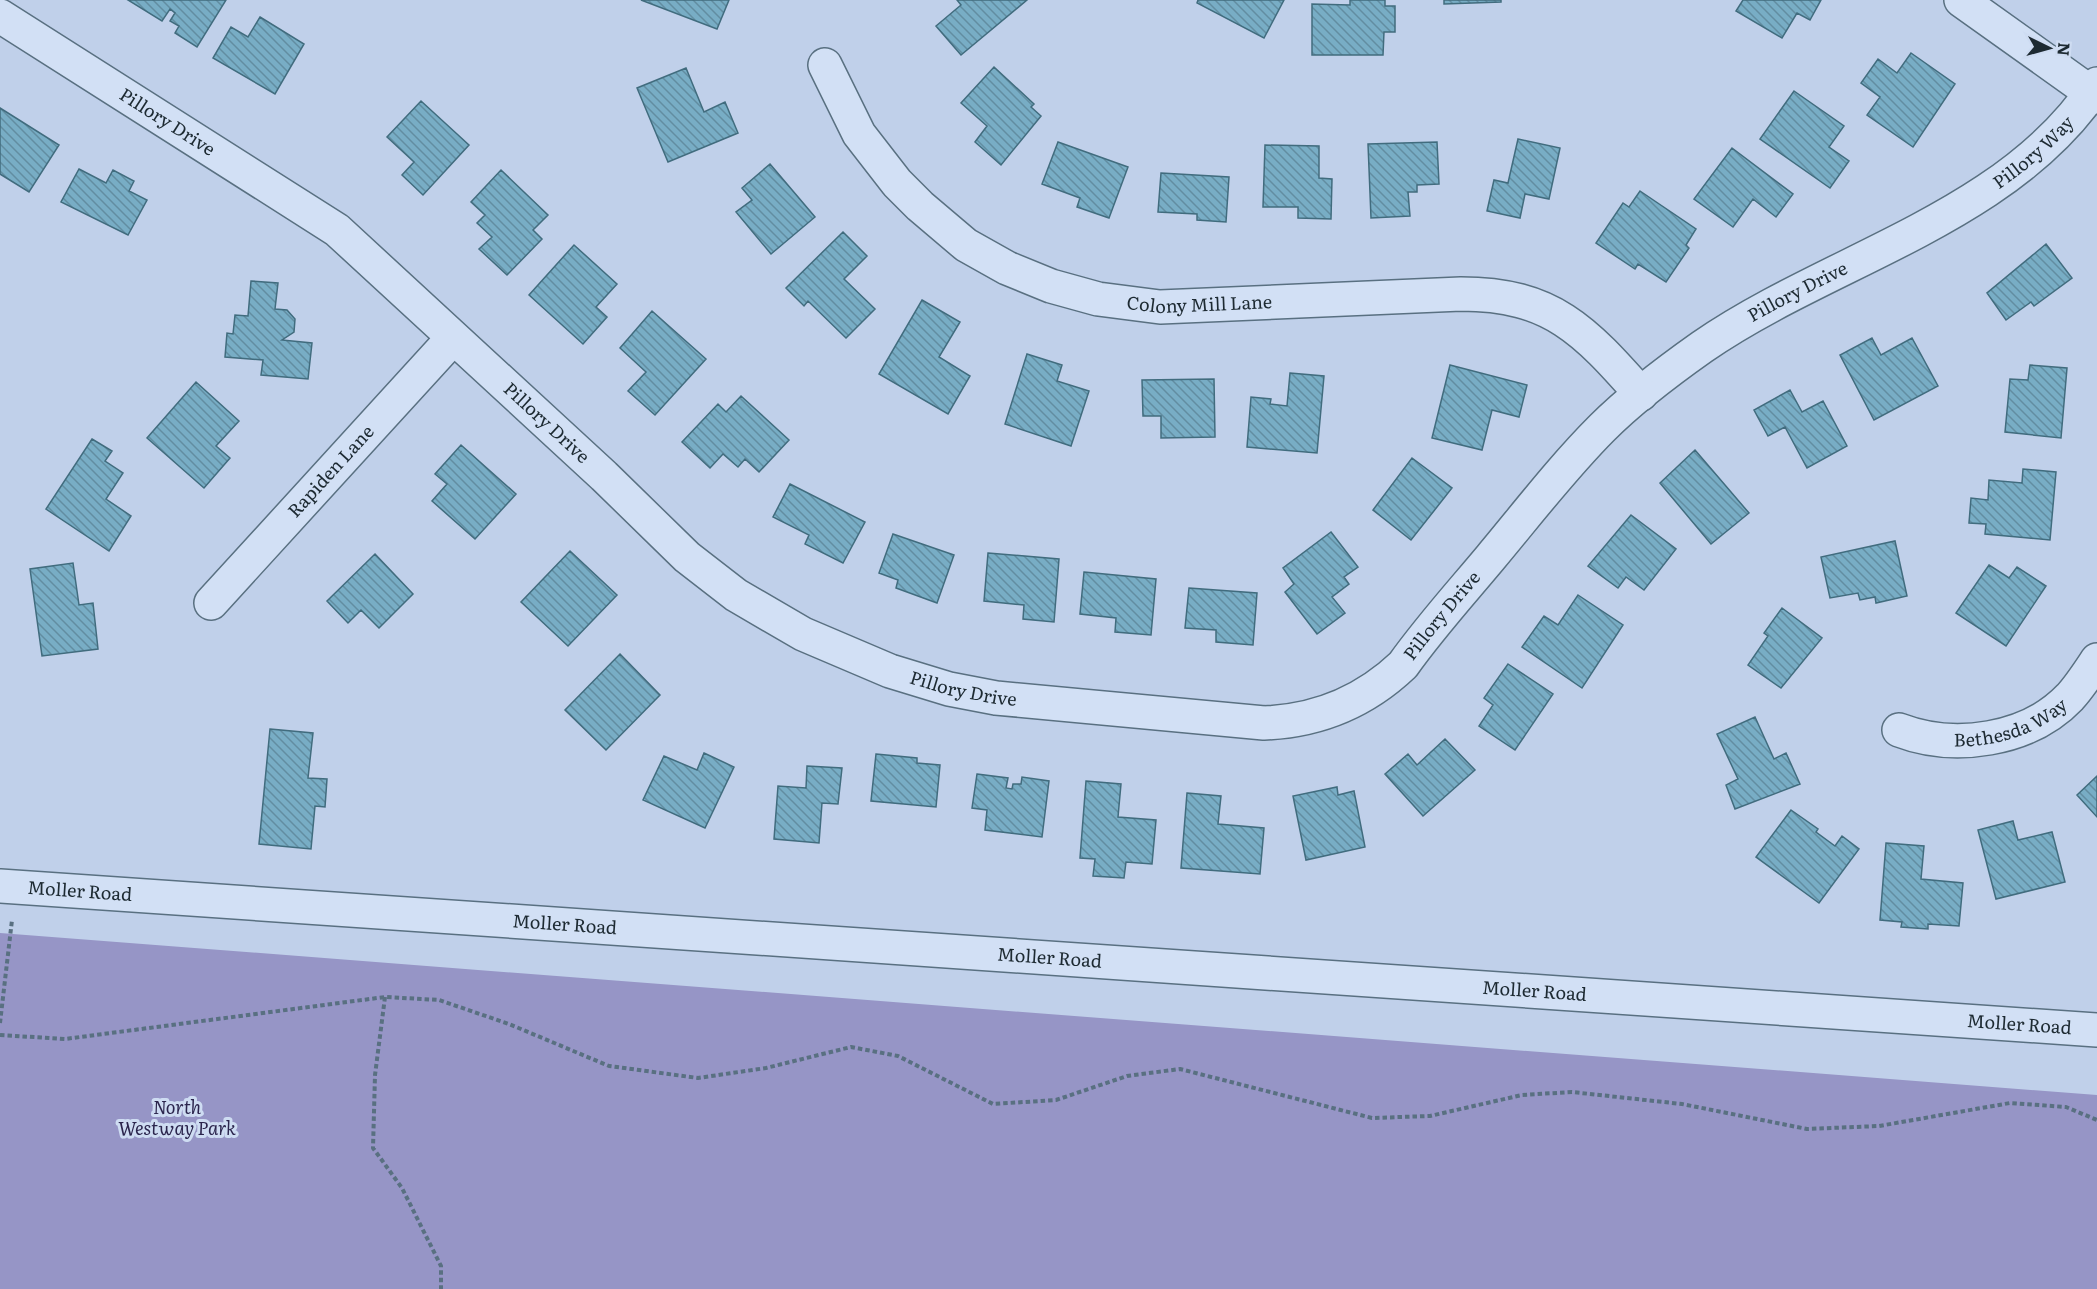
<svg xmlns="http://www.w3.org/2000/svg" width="2097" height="1289" viewBox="0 0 2097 1289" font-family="Literata,serif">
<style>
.park{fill:#9695c6}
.building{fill:url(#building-back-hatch);stroke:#416c7e;stroke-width:1.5}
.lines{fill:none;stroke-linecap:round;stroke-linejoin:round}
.minor-casing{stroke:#597081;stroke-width:36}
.tertiary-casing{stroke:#597081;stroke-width:36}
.path{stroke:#597081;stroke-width:4;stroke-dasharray:4.5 3;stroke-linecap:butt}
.minor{stroke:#d2e0f5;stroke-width:33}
.tertiary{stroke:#d2e0f5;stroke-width:33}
.labels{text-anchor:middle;stroke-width:6;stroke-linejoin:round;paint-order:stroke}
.street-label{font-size:18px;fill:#1d2a32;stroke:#cedcf2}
.park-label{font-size:18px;font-style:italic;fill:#2b254d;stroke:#cedcf2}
</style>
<defs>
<pattern id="building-back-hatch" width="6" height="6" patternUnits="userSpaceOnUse" patternTransform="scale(1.5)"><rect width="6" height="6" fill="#78adc5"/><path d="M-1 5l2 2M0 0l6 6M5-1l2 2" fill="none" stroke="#628da1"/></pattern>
</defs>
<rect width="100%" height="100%" fill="#c0d0ea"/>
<path class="park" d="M0,933L2097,1095V1289H0Z"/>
<path class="building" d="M128,0H226L197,47L175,33L179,26L170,21L175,13L170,9L162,21Z
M641,0H729L717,29Z
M957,0H1027L961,55L936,26L961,5Z
M1198,0H1284L1264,38L1197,3Z
M1350,0H1385V6H1395V32H1384L1383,55H1312V4L1350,5Z
M1444,0H1501V2L1444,4Z
M1743,0H1821L1810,20L1797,13L1782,38L1736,11Z
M260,17L304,44L275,94L213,58L231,27L248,37Z
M1911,53L1955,84L1913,147L1867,115L1880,97L1861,83L1878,59L1897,73Z
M994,67L1034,104L1031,107L1041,116L1001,165L975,142L987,126L961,103Z
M686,68L704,112L725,102L738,133L668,162L637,88Z
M1794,91L1844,126L1829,147L1849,161L1830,188L1760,139Z
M421,101L469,145L423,195L402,175L414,162L387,137Z
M0,108L59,145L29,192L0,174Z
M1518,139L1560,148L1549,199L1525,194L1520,218L1487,211L1494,180L1508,183Z
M1058,142L1128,167L1109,218L1077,207L1080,198L1042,184Z
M1437,142L1439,184L1417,185V192H1408L1410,216L1371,218L1368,144Z
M1265,145L1319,146V178L1332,179L1331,219L1298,218V207H1263Z
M1732,148L1793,194L1776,217L1753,199L1733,227L1694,199Z
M770,164L815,217L771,254L736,212L752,200L742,188Z
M79,169L106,183L113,170L134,181L129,191L147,200L128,235L61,202Z
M501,170L548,215L533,230L542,239L507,275L479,249L492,237L477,223L485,215L471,202Z
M1161,173L1229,177L1226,222L1197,220V214L1158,212Z
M1640,191L1696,229L1686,245L1689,248L1666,282L1638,264L1635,269L1596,243L1623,203L1629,207Z
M843,232L867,256L844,279L875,309L846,338L808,301L804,306L786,288Z
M2046,244L2072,278L2034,306L2031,302L2006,320L1987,293Z
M574,245L617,284L596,307L607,317L583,344L529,295Z
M251,281L278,283L275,309L287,310L295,319L294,332L282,340L312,343L308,379L261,375L263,360L225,357L227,333L233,334L235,315L248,316Z
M922,300L960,322L939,357L970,376L948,414L879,374Z
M652,311L706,359L655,415L628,391L646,372L620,348Z
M1872,338L1881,355L1912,338L1938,386L1874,420L1840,355Z
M1027,354L1062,365L1057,381L1089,391L1071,446L1005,424Z
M1450,365L1527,385L1519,417L1492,410L1482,450L1432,438Z
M2030,365L2067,368L2061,438L2005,432L2010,379L2028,380Z
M1290,373L1324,376L1317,453L1247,447L1251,397L1271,399L1270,404L1287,406Z
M1214,379L1215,437L1161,438V416H1143L1142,380Z
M196,382L239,421L216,446L230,458L204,488L147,438Z
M1790,390L1802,412L1823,401L1847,446L1807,468L1785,427L1768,436L1754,410Z
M741,396L789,440L759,472L745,459L738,467L723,454L710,468L682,442L718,404L726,412Z
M92,439L112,451L105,461L123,473L106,499L131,516L109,551L46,509Z
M461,445L516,494L475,539L432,501L447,484L435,474Z
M1695,450L1749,513L1711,544L1660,483Z
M1412,458L1452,488L1411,540L1373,510Z
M2023,469L2056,472L2050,540L1985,534L1986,524L1969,523L1971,498L1988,500L1989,480L2022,483Z
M790,484L865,522L843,563L805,544L809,535L773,517Z
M1631,515L1676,549L1644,590L1626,577L1618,588L1588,566Z
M1331,532L1358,567L1344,577L1349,584L1332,597L1345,613L1317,634L1285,592L1294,584L1283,568Z
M893,534L954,555L937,603L896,588L898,580L879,573Z
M1895,541L1907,596L1876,603L1875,597L1860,600L1858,593L1830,598L1821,557Z
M570,551L617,595L568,646L521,602Z
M988,553L1059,559L1054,622L1023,619L1024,605L984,601Z
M375,554L413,594L379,628L361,610L348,623L327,601Z
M73,563L79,605L93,603L98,649L42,656L30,569Z
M1989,565L2009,578L2017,567L2046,586L2006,646L1956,613Z
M1084,572L1156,579L1151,635L1115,632L1116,618L1080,614Z
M1189,588L1257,593L1253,645L1216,642V630L1185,628Z
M1578,595L1623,625L1582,688L1522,647L1544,616L1558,625Z
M1782,608L1822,638L1781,688L1748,665L1768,636L1764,633Z
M620,654L660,695L606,750L565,710Z
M1508,664L1553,694L1515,750L1479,726L1493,705L1484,698Z
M1755,717L1774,759L1786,753L1800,784L1735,809L1726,785L1738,779L1717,734Z
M270,729L313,733L308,778L327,779L325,807L315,806L311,849L259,844Z
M1445,739L1475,770L1423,816L1385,774L1408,754L1417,765Z
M704,753L734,767L705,828L643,800L664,756L697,770Z
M876,754L917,758V763L940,765L936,807L871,801Z
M807,766L842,768L838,804L822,803L819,843L774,839L778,786L806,788Z
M977,774L1008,778L1006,788L1012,789L1013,784H1021L1022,777L1049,781L1042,837L985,830L987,810L972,808Z
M2097,776V817L2077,795Z
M1086,781L1121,784L1118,817L1156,820L1152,864L1126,862L1124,878L1093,876L1095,859L1080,858Z
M1337,787L1338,795L1354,791L1365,847L1306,860L1293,796Z
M1187,793L1221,796L1218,824L1264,828L1260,874L1181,868Z
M1791,810L1818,829L1816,832L1835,846L1842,836L1859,849L1819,903L1756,857Z
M2013,821L2018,840L2052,832L2065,882L1996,899L1978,830Z
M1886,843L1924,846L1921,879L1963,883L1959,926L1928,924V929L1901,927L1902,922L1880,920Z"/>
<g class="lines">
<defs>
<g id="minor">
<path d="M1961,0L2097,97"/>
<path id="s1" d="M0,16L337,230L604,476L687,557L736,595L803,634L890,671L949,689L996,698L1264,723C1318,721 1364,702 1403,665C1430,627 1461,593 1491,557C1527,514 1562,468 1602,428C1632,398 1668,371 1702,347C1829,259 2010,218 2097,84"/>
<path id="s2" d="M825,65L859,134L897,183L920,206L966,245L1007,268L1051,286L1098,299L1160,307L1461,294C1552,294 1585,331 1641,394"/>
<path id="s3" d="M211,603L453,338"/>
<path id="s4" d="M1899,730C1954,751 2028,741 2070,697C2080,686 2089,672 2097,660"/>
</g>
<g id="tertiary">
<path id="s5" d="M0,886L2097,1030"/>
</g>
</defs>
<use href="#minor" class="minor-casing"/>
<use href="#tertiary" class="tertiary-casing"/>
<path class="path" d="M385,997L375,1075L373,1148L402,1188L441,1266V1289
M0,1023L12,920
M0,1035L65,1039L385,997L439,1000L509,1024L609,1066L698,1078L766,1068L851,1047L898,1056L993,1104L1056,1100L1127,1076L1180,1069L1372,1118L1430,1116L1522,1095L1572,1092L1682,1104L1807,1129L1879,1126L2010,1103L2066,1107L2097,1120"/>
<use href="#minor" class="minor"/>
<use href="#tertiary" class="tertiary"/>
</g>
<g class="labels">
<g class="street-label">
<text dy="6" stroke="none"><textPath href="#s1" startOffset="198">Pillory Drive</textPath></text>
<text dy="6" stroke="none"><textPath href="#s1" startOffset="2469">Pillory Way</textPath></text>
<text dy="6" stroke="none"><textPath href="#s1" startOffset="2194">Pillory Drive</textPath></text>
<text dy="6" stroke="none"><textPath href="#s2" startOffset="477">Colony Mill Lane</textPath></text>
<text dy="6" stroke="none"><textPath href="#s1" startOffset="684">Pillory Drive</textPath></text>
<text dy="6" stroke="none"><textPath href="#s3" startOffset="178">Rapiden Lane</textPath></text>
<text dy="6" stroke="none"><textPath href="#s1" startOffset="1708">Pillory Drive</textPath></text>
<text dy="6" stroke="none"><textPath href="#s1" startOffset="1188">Pillory Drive</textPath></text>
<text dy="6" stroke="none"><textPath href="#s4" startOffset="116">Bethesda Way</textPath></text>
<text dy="6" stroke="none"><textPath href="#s5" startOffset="80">Moller Road</textPath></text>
<text dy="6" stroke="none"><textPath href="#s5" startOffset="566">Moller Road</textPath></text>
<text dy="6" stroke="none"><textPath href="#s5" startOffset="1052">Moller Road</textPath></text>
<text dy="6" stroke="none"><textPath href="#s5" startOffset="1538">Moller Road</textPath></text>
<text dy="6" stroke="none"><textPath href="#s5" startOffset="2024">Moller Road</textPath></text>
</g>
<g class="park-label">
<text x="177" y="1114">North<tspan x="177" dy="21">Westway Park</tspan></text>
</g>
</g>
<g transform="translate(2049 48) rotate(95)" stroke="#cedcf2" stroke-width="4.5" paint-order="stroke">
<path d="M0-4.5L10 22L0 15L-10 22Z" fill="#1d2a32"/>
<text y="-9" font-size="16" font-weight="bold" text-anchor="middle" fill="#1d2a32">N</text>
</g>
</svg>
